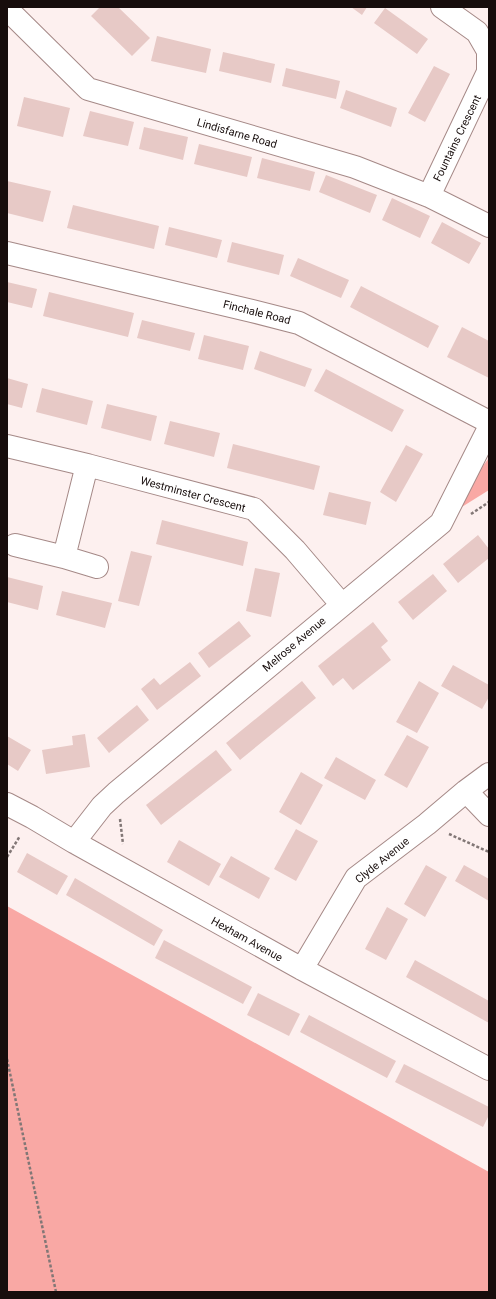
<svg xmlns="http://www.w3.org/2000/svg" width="496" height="1299" viewBox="0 0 496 1299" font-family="Roboto,sans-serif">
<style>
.green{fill:#f9a8a4}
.building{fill:#e7c9c6}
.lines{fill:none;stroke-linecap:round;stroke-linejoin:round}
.minor-casing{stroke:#a58987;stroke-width:24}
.path{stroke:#827776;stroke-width:2.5;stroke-dasharray:3 2;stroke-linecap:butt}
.minor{stroke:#fff;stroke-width:22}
.labels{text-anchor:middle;stroke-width:3.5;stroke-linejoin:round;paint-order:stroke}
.street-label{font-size:11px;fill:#170d0c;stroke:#fff}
</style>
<rect width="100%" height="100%" fill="#fdf0ef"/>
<path class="green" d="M489,458V490L457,510L482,467Z
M7,906L489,1172V1292H7Z"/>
<path class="building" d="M100,7H118L150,38L132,56L91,16Z
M351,7H367L362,15Z
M385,8L428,39L417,54L374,23Z
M157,36L211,49L206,73L151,61Z
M223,52L275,64L271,83L219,71Z
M434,66L450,74L425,122L408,113Z
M286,68L340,81L336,99L282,86Z
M346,90L397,108L391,127L340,108Z
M24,97L70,108L63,137L17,126Z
M90,111L134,122L128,146L83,136Z
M144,127L188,137L183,160L139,149Z
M199,144L252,157L247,177L194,164Z
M262,158L315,172L310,191L257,178Z
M326,175L377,195L370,213L319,192Z
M7,181L51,191L43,222L7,213Z
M392,198L430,216L420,238L382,220Z
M73,205L159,226L154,249L67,228Z
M442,222L481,243L469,264L431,243Z
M169,227L222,240L217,258L165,245Z
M232,242L284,255L279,275L227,262Z
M298,258L349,280L341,298L290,276Z
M7,282L37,289L32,308L7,302Z
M361,286L439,326L428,348L350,307Z
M49,292L134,313L128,337L43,316Z
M142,320L195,333L190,351L137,338Z
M462,327L489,341V378L447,357Z
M204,335L249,346L243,370L198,359Z
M260,351L312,369L305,387L254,369Z
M326,369L404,410L392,432L314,391Z
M7,378L28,384L22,408L7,404Z
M42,388L93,401L87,425L36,412Z
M107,404L157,416L151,441L101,428Z
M170,421L220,433L214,457L164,444Z
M233,444L320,466L314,490L227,468Z
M406,445L423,454L396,502L380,492Z
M329,492L371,502L366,525L323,515Z
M162,520L248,542L243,566L156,544Z
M478,535L489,549V558L458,583L443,564Z
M131,551L152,556L139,606L118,601Z
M255,568L280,573L271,617L246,611Z
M433,574L447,591L413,620L398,602Z
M7,577L43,586L38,610L7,602Z
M62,591L112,603L105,628L56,615Z
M239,621L251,636L209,668L198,653Z
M373,622L388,641L381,647L391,660L353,690L343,678L333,686L318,666Z
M190,662L201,676L157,710L141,689L154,678L160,685Z
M453,665L489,685V697L482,709L441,686Z
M302,681L316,698L240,760L226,743Z
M419,681L439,693L417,733L396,722Z
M137,705L149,720L109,753L97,738Z
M85,734L90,767L46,774L42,750L73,745L72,736Z
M407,735L429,747L407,788L384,775Z
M7,736L31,750L18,771L7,764Z
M216,750L232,770L161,825L146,805Z
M336,757L376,780L365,800L324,778Z
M301,772L323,785L301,825L279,812Z
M296,829L318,841L296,881L274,869Z
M179,840L221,864L209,886L167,862Z
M27,853L68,876L57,895L17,872Z
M231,856L270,878L259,899L219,877Z
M426,865L447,877L425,917L404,904Z
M464,865L489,879V901L455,881Z
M75,878L163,930L154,946L66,895Z
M387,907L408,919L386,960L365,949Z
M164,940L252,987L243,1004L155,958Z
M415,960L489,1001V1023L406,977Z
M258,993L300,1014L289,1036L247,1015Z
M309,1015L396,1061L387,1078L300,1032Z
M404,1064L489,1107V1115L483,1127L395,1082Z"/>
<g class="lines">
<defs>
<path id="minor" d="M7,9L88,89L355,167L429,196L489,226
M429,196L488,72V51L477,32L442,7
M7,253L252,311L299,323L489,422
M7,446L87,465L254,509L295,550L342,605
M15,545L64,557L87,465
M64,557L97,567
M466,791L489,815
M7,804L32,817L74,842L302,969L489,1069
M74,842L102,806L116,793L441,523L489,428
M302,969L356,878L427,824L466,791L489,774"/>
</defs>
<use href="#minor" class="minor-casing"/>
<path class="path" d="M471,514L489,502
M120,819L123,844
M449,834L489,852
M7,857L20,836
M7,1059L56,1292"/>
<use href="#minor" class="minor"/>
</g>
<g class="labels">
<g class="street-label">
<text transform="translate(237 133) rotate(16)" y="4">Lindisfarne Road</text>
<text transform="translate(457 138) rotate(-64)" y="4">Fountains Crescent</text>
<text transform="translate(257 312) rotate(14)" y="4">Finchale Road</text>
<text transform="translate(193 494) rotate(15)" y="4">Westminster Crescent</text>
<text transform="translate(294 644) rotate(-40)" y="4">Melrose Avenue</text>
<text transform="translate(382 860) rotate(-39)" y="4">Clyde Avenue</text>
<text transform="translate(247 939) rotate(29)" y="4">Hexham Avenue</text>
</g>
</g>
<rect width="496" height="1299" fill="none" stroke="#170d0c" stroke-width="16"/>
</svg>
